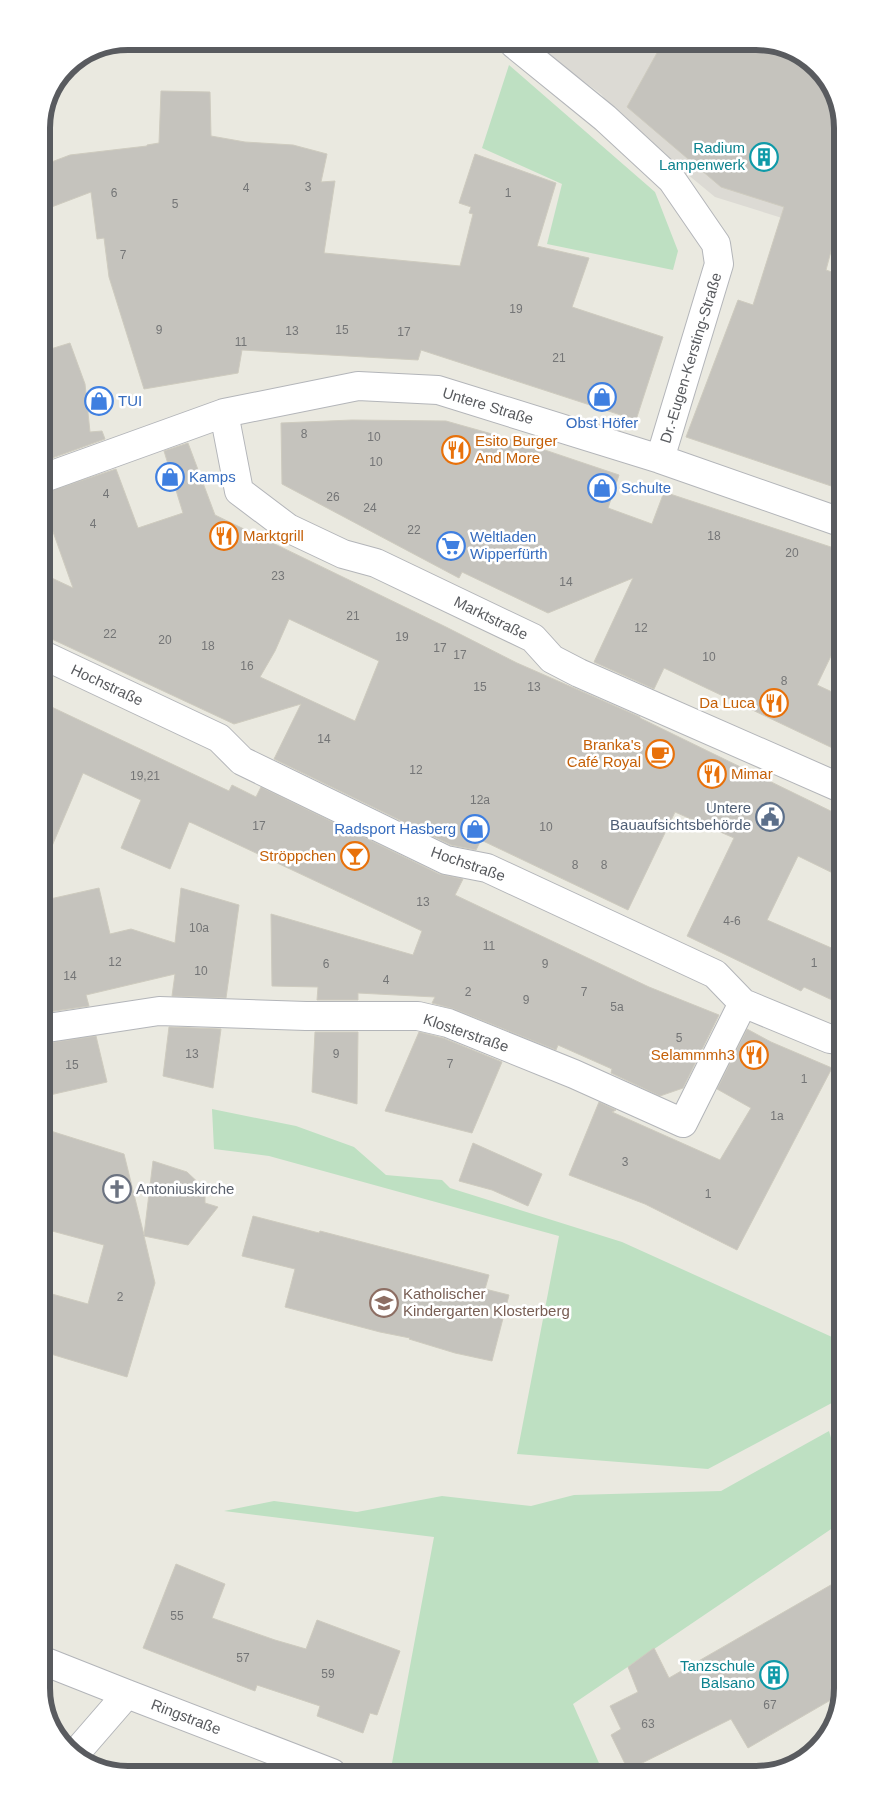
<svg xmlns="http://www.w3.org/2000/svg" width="884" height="1816" viewBox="0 0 884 1816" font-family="Helvetica,sans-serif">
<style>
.industrial{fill:#dcdad4}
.green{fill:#bee0c2}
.building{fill:#c5c3bd;stroke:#cecbbf;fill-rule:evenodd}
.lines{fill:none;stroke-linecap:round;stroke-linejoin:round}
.minor-casing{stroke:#b3b5b9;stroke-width:30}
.minor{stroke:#fff;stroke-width:28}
.labels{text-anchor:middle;stroke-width:5;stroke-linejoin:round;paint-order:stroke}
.number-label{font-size:12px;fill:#747576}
.culture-label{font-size:15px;fill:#0d838f;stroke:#fff;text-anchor:end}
.street-label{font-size:15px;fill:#595b5f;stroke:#fff}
.shop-label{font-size:15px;fill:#366cbe;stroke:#fff;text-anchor:start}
.food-label{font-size:15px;fill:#c56008;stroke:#fff;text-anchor:end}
.service-label{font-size:15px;fill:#4e5e75;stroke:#fff;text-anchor:end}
.worship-label{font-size:15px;fill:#5b616d;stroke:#fff;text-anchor:start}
.education-label{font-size:15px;fill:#785e54;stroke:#fff;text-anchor:start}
.rim{fill:none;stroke:#595b5f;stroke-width:6}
</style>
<rect width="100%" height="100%" fill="#eae9e0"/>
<path class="industrial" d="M762,41L808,59L836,95L843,128V237L715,197L624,122L601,94L533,44Z"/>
<path class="green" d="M509,65L655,192L678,251L673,270L547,244L562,184L482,148Z
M212,1109L296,1126L354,1147L386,1175L442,1180L450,1188L622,1242L843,1342V1397L708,1469L517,1454L559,1236L269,1156L214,1149Z
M829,1431L840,1469H843V1521L573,1704L602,1770L419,1772L392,1763L434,1537L224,1511L274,1501L357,1512L442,1496L531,1506L574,1495L721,1491Z"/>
<path class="building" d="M762,41L808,59L836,95L843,128V206L826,270L843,276V490L686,437L738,300L753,305L784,207L721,187L627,107L663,42Z
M161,91L210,92L211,136L245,142L293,145L327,154L321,182L335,181L324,253L460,266L473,214L469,213L471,207L459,203L475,154L556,183L537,246L589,258L572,307L663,337L636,420L421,350L418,360L242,350L238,373L144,389L109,277L104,238L97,239L91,192L41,211V166L70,155L147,146V145L159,143Z
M70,343L85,384L90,432L102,431L105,439L41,462V352Z
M352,420L446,421L524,443L619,475L608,508L652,524L664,492L843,551V631L817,685L843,697V753L664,668L654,689L594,662L633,578L548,613L462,572L459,578L282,484L281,423Z
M188,443L215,515L446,627L517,663L640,717V718L843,817V878L798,856L767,920L843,953V1005L804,987L801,991L687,936L734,838L675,812L628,910L481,840L476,850L451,845L274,759L301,704L234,724L41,634V573L73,588L41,498V494L116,469L138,528L183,513L164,451ZM289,619L379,661L355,721L260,677L275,651Z
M41,702L229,791L232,785L256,797L261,787L439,874L463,879L455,895L649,987L719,1015L683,1088L660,1096L611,1073L612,1069L558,1045L556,1050L454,1009L432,1003L435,997L358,993V1000H317L318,987L272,986L271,914L413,955L422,931L192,823L189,822L170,869L121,848L141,800L83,773L41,872Z
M99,888L110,934L131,929L175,943L181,888L239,905L226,998L172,996L175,974L86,995L89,1006L41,1013V901Z
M169,1027L221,1029L213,1088L163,1076Z
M747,1029L771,1042L832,1068L737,1250L645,1204L569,1175L599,1102L616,1110L612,1112L720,1160L751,1108L717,1089Z
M315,1032H358L357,1104L312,1092Z
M419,1032L443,1038L502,1062L472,1133L385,1111Z
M96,1036L107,1082L41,1097V1044Z
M41,1128L124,1154L144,1235L153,1161L187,1172L205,1189V1203L218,1207L188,1245L144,1236L155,1283L127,1377L41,1351V1291L88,1304L104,1245L41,1228Z
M473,1143L542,1174L528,1206L492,1190L459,1181Z
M253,1216L319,1233L320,1231L489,1275L485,1289L509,1295L492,1361L455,1353L409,1339L410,1338L380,1332L285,1307L295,1269L242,1256Z
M176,1564L225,1584L212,1618L275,1640L306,1649L317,1620L400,1651L377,1715L370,1713L363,1733L317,1716L320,1706L257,1685L255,1691L143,1648Z
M843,1578V1688L841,1694L748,1748L731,1719L628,1770L611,1735L621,1729L610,1706L638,1692L628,1667L654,1648L669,1678Z"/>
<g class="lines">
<defs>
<path id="minor" d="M514,44L605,118L672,180L716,244L719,264L660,459
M224,413L239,491L288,528L343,554L376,563L533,638L552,659L579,673L843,789
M41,479L224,413L358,386L438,390L660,459L843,523
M41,654L219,738L242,761L446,860L487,868L715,974L743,1003L830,1039L843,1041
M41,1029L159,1011L306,1016H418L448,1023L574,1074L683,1123L743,1003
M41,1660L127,1694L332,1773
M75,1754L127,1694"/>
</defs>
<use href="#minor" class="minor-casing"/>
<use href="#minor" class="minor"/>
</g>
<defs>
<symbol id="building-ring" viewBox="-11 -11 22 22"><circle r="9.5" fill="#fff" stroke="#0f9aa8" stroke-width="1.5"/><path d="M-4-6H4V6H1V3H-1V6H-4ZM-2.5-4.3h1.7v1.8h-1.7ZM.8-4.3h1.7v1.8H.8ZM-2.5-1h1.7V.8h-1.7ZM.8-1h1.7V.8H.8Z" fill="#0f9aa8"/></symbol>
<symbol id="shop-ring" viewBox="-11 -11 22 22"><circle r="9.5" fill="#fff" stroke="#3f7fe0" stroke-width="1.5"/><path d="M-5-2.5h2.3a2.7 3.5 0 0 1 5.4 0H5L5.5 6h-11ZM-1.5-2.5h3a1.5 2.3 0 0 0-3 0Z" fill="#3f7fe0"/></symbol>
<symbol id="restaurant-ring" viewBox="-11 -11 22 22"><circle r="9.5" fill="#fff" stroke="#e8710a" stroke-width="1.5"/><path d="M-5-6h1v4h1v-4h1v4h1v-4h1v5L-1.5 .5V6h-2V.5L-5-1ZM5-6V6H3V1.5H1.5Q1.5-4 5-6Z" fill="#e8710a"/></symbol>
<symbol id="supermarket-ring" viewBox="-11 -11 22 22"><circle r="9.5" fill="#fff" stroke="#3f7fe0" stroke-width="1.5"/><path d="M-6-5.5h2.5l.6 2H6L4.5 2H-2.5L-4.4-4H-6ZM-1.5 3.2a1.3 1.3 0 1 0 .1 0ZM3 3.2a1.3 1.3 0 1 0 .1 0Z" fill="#3f7fe0"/></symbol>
<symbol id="cafe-ring" viewBox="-11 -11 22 22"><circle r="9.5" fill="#fff" stroke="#e8710a" stroke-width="1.5"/><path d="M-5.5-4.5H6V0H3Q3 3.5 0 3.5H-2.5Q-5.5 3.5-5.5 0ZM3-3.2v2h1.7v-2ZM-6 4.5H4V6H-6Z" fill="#e8710a"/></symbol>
<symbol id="civic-ring" viewBox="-11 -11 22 22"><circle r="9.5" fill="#fff" stroke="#5c6f8a" stroke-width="1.5"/><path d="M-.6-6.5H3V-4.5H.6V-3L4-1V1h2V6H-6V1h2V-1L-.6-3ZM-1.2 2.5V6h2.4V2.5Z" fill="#5c6f8a"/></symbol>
<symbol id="bar-ring" viewBox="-11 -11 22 22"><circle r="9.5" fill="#fff" stroke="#e8710a" stroke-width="1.5"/><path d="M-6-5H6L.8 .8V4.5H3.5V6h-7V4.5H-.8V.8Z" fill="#e8710a"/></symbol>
<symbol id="church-ring" viewBox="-11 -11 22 22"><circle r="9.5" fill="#fff" stroke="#6b7280" stroke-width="1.5"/><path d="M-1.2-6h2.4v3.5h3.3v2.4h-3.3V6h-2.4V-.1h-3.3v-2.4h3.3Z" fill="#6b7280"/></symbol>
<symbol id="school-ring" viewBox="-11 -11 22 22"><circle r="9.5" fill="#fff" stroke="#8d6e63" stroke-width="1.5"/><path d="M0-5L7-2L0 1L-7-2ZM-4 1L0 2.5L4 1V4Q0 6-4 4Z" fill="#8d6e63"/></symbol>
</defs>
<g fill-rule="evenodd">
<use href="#building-ring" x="748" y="141" width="32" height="32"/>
<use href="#shop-ring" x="586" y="381" width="32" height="32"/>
<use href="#shop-ring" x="83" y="385" width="32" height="32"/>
<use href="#restaurant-ring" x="440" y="434" width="32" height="32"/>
<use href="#shop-ring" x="154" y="461" width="32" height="32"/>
<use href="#shop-ring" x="586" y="472" width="32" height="32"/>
<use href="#restaurant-ring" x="208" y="520" width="32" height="32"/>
<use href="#supermarket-ring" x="435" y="530" width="32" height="32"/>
<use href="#restaurant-ring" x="758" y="687" width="32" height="32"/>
<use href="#cafe-ring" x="644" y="738" width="32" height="32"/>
<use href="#restaurant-ring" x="696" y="758" width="32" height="32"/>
<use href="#civic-ring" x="754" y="801" width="32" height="32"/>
<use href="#shop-ring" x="459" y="813" width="32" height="32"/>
<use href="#bar-ring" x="339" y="840" width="32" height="32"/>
<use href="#restaurant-ring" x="738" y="1039" width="32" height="32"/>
<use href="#church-ring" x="101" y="1173" width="32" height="32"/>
<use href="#school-ring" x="368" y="1287" width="32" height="32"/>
<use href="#building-ring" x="758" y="1659" width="32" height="32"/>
</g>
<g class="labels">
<g class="number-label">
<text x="308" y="191">3</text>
<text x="246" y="192">4</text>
<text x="114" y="197">6</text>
<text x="508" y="197">1</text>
<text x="175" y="208">5</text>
<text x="123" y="259">7</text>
<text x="516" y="313">19</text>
<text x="159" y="334">9</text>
<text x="342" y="334">15</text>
<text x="292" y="335">13</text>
<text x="404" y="336">17</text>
<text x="241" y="346">11</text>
<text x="559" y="362">21</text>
<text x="304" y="438">8</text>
<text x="374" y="441">10</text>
<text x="376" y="466">10</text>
<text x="106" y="498">4</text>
<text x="333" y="501">26</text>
<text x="370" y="512">24</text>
<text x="93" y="528">4</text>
<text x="414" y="534">22</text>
<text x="714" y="540">18</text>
<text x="792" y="557">20</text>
<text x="278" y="580">23</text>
<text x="566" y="586">14</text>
<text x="353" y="620">21</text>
<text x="641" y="632">12</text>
<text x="110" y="638">22</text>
<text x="402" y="641">19</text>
<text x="165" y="644">20</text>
<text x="208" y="650">18</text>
<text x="440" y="652">17</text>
<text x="460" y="659">17</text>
<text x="709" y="661">10</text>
<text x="247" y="670">16</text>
<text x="784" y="685">8</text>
<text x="480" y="691">15</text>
<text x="534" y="691">13</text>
<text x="324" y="743">14</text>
<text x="416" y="774">12</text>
<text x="145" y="780">19,21</text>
<text x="480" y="804">12a</text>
<text x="259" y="830">17</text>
<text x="546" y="831">10</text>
<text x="575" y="869">8</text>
<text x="604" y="869">8</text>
<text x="423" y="906">13</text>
<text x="732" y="925">4-6</text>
<text x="199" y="932">10a</text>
<text x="489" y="950">11</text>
<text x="115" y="966">12</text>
<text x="814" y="967">1</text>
<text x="326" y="968">6</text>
<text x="545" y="968">9</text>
<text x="201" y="975">10</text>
<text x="70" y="980">14</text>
<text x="386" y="984">4</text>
<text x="468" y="996">2</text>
<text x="584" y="996">7</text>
<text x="526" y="1004">9</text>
<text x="617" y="1011">5a</text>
<text x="679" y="1042">5</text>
<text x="192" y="1058">13</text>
<text x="336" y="1058">9</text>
<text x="450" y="1068">7</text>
<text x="72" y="1069">15</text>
<text x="804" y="1083">1</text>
<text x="777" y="1120">1a</text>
<text x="625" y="1166">3</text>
<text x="708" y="1198">1</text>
<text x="120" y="1301">2</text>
<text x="177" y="1620">55</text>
<text x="243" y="1662">57</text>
<text x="328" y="1678">59</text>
<text x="770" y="1709">67</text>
<text x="648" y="1728">63</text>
</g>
<g class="culture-label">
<text x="745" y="153">Radium<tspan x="745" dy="17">Lampenwerk</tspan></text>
<text x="755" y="1671">Tanzschule<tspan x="755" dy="17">Balsano</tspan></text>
</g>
<g class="street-label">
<text transform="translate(691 358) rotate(-73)" y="5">Dr.-Eugen-Kersting-Straße</text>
<text transform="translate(488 406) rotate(17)" y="5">Untere Straße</text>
<text transform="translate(491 618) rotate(26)" y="5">Marktstraße</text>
<text transform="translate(107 685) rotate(25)" y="5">Hochstraße</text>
<text transform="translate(468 864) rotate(19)" y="5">Hochstraße</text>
<text transform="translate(466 1033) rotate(19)" y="5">Klosterstraße</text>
<text transform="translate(186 1717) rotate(21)" y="5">Ringstraße</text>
</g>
<g class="shop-label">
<text x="118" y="406">TUI</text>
<text x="602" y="428" text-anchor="middle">Obst Höfer</text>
<text x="189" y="482">Kamps</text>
<text x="621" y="493">Schulte</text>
<text x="470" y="542">Weltladen<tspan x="470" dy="17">Wipperfürth</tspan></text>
<text x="456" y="834" text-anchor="end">Radsport Hasberg</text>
</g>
<g class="food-label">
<text x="475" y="446" text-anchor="start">Esito Burger<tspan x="475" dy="17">And More</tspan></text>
<text x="243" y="541" text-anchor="start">Marktgrill</text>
<text x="755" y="708">Da Luca</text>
<text x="641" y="750">Branka's<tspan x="641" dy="17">Café Royal</tspan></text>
<text x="731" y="779" text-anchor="start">Mimar</text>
<text x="336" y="861">Ströppchen</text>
<text x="735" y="1060">Selammmh3</text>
</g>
<g class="service-label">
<text x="751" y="813">Untere<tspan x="751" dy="17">Bauaufsichtsbehörde</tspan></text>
</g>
<g class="worship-label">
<text x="136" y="1194">Antoniuskirche</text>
</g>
<g class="education-label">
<text x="403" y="1299">Katholischer<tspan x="403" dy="17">Kindergarten Klosterberg</tspan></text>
</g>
</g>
<path d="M0 0H884V1816H0ZM128 50H756A78 78 0 0 1 834 128V1688A78 78 0 0 1 756 1766H128A78 78 0 0 1 50 1688V128A78 78 0 0 1 128 50Z" fill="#fff" fill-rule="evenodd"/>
<path class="rim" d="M128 50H756A78 78 0 0 1 834 128V1688A78 78 0 0 1 756 1766H128A78 78 0 0 1 50 1688V128A78 78 0 0 1 128 50Z"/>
</svg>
